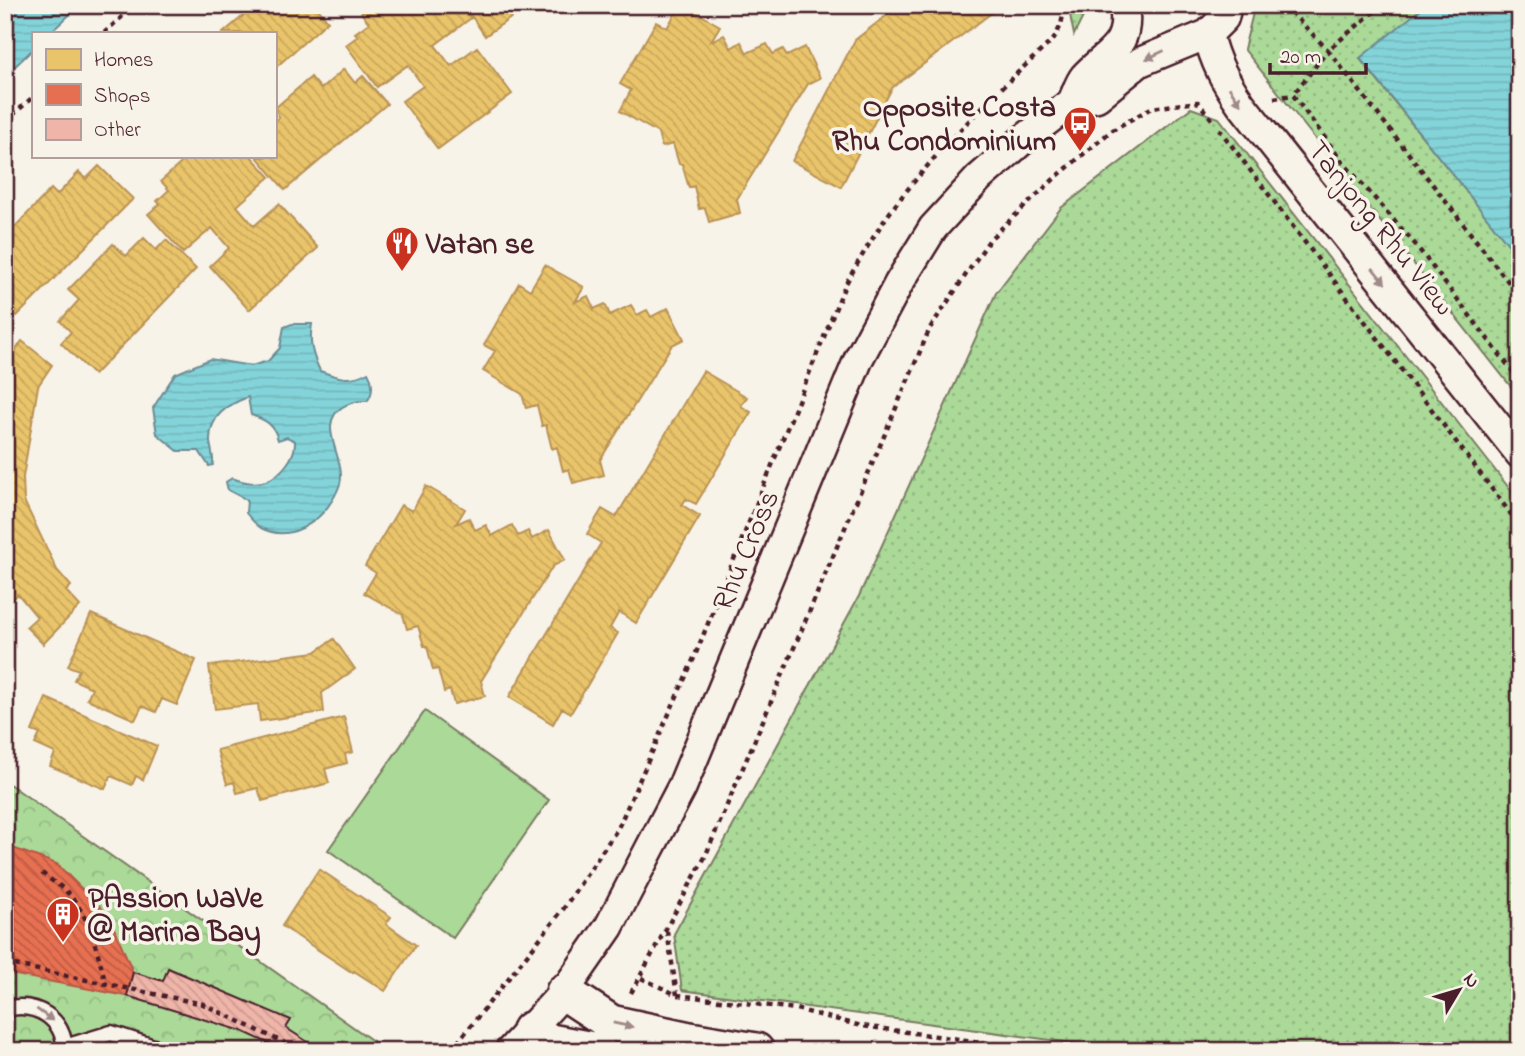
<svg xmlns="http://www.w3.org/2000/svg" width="1525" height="1056" viewBox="0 0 1525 1056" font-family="'Indie Flower',sans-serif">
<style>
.grass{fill:url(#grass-dots);stroke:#7a7c62;stroke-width:2}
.park{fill:url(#park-crowns);stroke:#7a7c62;stroke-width:2}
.pitch{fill:#aad998;stroke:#7a7c62;stroke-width:2}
.water{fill:url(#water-rules);stroke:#6c8c94;stroke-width:2}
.homes{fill:url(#homes-back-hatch);stroke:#b99257;stroke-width:2}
.shops{fill:url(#shops-back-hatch);stroke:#b85746;stroke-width:2}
.building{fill:url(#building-back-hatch);stroke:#4a1f2b;stroke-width:2}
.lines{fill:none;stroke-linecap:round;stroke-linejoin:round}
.service-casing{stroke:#4a1f2b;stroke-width:19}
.minor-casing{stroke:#4a1f2b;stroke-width:33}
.tertiary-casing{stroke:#4a1f2b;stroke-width:40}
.path{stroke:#4a1f2b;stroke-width:4.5;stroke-dasharray:5 5;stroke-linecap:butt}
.service{stroke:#f7f3e8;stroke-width:14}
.minor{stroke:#f7f3e8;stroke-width:28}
.tertiary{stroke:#f7f3e8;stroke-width:35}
.oneway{fill:#a0898a}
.labels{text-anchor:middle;stroke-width:7;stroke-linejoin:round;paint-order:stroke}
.poi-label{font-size:30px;font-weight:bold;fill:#4a1f2b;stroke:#f7f3e8;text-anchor:start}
.street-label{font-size:30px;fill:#4a1f2b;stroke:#f7f3e8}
</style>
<defs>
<pattern id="grass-dots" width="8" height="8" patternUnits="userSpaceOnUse" patternTransform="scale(1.75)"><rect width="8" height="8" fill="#aad998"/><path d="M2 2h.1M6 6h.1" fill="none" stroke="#94ba83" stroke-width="1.8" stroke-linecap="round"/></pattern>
<pattern id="park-crowns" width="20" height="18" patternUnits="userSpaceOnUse" patternTransform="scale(1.75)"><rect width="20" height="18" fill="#aad998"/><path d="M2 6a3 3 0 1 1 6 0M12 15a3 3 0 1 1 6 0" fill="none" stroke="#94ba83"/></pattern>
<pattern id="water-rules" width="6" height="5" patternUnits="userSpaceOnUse" patternTransform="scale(1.75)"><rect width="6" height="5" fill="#83d4da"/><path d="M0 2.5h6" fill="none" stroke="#73b6bb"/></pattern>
<pattern id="homes-back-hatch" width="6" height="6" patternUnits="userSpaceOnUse" patternTransform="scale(1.75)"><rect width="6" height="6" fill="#e9c46a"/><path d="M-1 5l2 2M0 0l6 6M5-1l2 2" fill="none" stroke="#c9a85c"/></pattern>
<pattern id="shops-back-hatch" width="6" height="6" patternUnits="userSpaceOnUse" patternTransform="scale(1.75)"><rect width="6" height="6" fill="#e76f51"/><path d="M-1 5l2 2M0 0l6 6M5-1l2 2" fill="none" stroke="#bd5b43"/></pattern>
<pattern id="building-back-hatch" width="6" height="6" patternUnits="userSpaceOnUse" patternTransform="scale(1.75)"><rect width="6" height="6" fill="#efb5a9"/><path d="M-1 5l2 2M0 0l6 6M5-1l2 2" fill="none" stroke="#ce9b92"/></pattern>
</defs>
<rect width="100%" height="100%" fill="#f7f3e8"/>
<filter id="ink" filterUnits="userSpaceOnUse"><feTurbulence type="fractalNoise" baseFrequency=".0143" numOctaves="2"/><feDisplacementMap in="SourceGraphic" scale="14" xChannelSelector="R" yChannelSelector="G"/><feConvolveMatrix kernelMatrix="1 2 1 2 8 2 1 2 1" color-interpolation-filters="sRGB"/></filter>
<g filter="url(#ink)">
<path class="grass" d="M1068,5H1089L1074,35Z
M1255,5H1426L1360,59L1520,259V398L1244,49Z
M1191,108L1219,118L1520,502V1051H1132L682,990L674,934L859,596L996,293L1061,208Z"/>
<path class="park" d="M5,781L387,1051H5Z"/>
<path class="pitch" d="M425,711L549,800L453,938L328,850Z"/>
<path class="water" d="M5,5H80L50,33H33V49L5,76Z
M1426,5H1520V259L1360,58Z
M292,324H312C309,343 312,354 320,371C339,378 350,382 368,372C373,381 374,393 367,401C351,400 332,408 331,426C330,444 345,466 340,484C329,516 294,545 261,528C256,525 250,518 246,513L247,500L228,490L226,482L232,478C242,482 254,485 266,481C281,475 296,457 295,441L287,437L278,440C274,424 266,420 251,415L248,397C227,405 209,416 210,442C211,450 214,457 213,465L209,466L199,451H178L157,434L153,408L175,374L210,359L251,366L268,361L280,348L284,327Z"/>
<path class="homes" d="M256,5L260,10L266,5H315L328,21L275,68V33H223Z
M371,5H461L471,18L435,45L451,66L477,47L512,94L438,149L402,101L423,86L408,65L377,87L346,45L358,36L355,33L369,23L361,13Z
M464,5H529L485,36Z
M680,5H684L720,26L711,41L724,35L731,48L741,42L747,53L767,44L773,54L783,49L787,56L805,47L820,78L808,84L737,199L740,213L709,222L705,208L699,209L694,186L689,188L682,164H679L673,144L662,147L658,133L620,111L631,90L620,84L656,22L667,28Z
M900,5H1002L892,88L841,187L792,161L855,40Z
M344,69L355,83L363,76L387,104L285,190L257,157L275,156V121L279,117L275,108L311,77L321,89Z
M189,156H251L270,177L237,206L254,226L279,204L318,248L249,310L210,266L229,248L212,228L183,253L148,214L160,204L157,201L169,190L161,181Z
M99,166L133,199L17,316L5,304V247L15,237L10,232L51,189L57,195L79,172L86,179Z
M144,238L156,250L166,240L196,269L94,375L61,343L71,332L60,321L79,300L68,290L113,244L126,256Z
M545,265L584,287L575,302L588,296L594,309L605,304L610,315L631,305L637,315L647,310L651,317L668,308L684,339L672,345L600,460L604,475L573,483L569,469L563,471L557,447L552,449L546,425L542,426L537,405L526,408L522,394L483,371L495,351L484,345L519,283L530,290Z
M22,341L52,365L38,386L23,477L24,501L57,570L71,586L66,591L80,606L43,644L26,627L37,617L18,594L11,601L5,592V353L11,357Z
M703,371L747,397L741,406L751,412L696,504L686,499L682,505L700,516L636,623L619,612L610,628L618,633L571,713L562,708L553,724L509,697L601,543L587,534L602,509L616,517Z
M426,486L465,509L456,524L469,518L475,530L486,525L492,536L512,525L518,536L528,531L532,539L549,530L565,560L553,566L481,681L485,696L454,704L450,690L444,692L438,669L433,670L427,646H424L418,626L407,629L403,615L364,593L376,573L365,566L401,505L412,511Z
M91,614L196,660L177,705L162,699L156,712L142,706L135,720L87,699L92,688L74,680L79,670L68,666Z
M334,639L355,669L322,693L324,712L260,721L258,704L215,709L209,666L315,652Z
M46,698L157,746L143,780L136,776L132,785L111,776L105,789L50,766L55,753L35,744L40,734L32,731Z
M344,717L353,752L345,754L347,763L325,769L329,783L262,801L258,788L237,793L234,782L227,784L217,750Z
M319,869L391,917L386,924L416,945L385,991L354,971L353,973L282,926Z"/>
<path class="shops" d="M5,842L10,847L57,864L109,916L133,972L127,996L5,973Z"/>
<path class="building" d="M168,968L291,1020L286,1028L322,1051H285L242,1031L127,996L133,972L163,981Z"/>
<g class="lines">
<defs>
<path id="service" d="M5,1009C36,1001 64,1018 65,1051
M65,1047L111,1033L166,1051"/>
<path id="minor" d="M1208,34C1214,61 1225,81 1241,104L1520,454
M1072,102C1076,94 1079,83 1084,77C1108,51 1131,48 1124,5
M510,1051L564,992L609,927L635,877L682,787L859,358L899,283L933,228L979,178L1025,138L1072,102L1097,97L1140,62L1208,34L1224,18L1227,5"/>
<path id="tertiary" d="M564,992L611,1023L690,1040L756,1051
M530,1030L550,1042L598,1051"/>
</defs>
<use href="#service" class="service-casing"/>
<use href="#minor" class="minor-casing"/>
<use href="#tertiary" class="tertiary-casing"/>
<path class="path" d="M1284,5L1328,50L1293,95L1342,161L1415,244L1520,381
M1382,5L1328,50L1520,297
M104,33L135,5
M1274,98L1293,95
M5,122L33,97
M1219,129L1520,526
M42,873C50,880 61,886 68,893C91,918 98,954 106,985
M667,931L677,995
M5,963L203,1004L301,1051
M641,978L677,995L796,1009L862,1026L1048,1051
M631,993L705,857L930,328L990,239L1054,179L1111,131L1151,108L1198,102L1214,122
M451,1051L564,908L618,828L694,658L845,285C863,254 881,222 904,194C949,138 1001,87 1054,39L1061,25L1065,5"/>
<use href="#service" class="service"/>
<use href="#minor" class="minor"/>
<use href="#tertiary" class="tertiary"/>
</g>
<defs><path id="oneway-solid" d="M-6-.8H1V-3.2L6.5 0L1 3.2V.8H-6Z" transform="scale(1.75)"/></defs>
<g class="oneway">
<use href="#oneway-solid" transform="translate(1155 55) rotate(155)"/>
<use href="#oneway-solid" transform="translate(1235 96) rotate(55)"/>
<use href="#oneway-solid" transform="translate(1379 276) rotate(51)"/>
<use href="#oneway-solid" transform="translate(45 1015) rotate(35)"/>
<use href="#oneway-solid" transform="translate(623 1025) rotate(12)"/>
</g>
</g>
<defs>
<symbol id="bus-pin" viewBox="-11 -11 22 30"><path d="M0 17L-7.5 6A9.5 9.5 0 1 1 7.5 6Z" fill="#c8321e" stroke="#f7f3e8"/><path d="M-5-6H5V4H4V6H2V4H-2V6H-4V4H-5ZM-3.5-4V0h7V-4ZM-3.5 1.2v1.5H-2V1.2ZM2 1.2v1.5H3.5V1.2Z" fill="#fff"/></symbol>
<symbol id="restaurant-pin" viewBox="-11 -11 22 30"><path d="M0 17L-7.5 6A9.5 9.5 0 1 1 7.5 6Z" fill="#c8321e" stroke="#f7f3e8"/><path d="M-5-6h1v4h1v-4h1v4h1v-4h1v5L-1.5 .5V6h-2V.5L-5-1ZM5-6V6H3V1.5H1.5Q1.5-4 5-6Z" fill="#fff"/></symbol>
<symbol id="building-pin" viewBox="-11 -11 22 30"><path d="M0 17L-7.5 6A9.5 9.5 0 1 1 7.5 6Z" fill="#c8321e" stroke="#f7f3e8"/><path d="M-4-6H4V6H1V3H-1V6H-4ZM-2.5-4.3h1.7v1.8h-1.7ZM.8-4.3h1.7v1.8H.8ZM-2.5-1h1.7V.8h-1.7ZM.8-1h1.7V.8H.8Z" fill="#fff"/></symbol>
</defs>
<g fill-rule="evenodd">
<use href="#bus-pin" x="1061" y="104" width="38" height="52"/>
<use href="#restaurant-pin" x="383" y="224" width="38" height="52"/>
<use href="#building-pin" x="44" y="895" width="38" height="52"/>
</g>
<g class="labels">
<g class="poi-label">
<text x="1056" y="116" text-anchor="end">Opposite Costa<tspan x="1056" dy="34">Rhu Condominium</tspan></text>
<text x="426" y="253">Vatan se</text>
<text x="88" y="907">PAssion WaVe<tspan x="88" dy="34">@ Marina Bay</tspan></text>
</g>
<g class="street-label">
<text transform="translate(1382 227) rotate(51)" y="10">Tanjong Rhu View</text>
<text transform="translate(745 550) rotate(-67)" y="10">Rhu Cross</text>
</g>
</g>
<rect width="1525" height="1056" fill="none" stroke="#f7f3e8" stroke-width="28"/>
<rect x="14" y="14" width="1497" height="1028" fill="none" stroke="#4a1f2b" stroke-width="2.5" filter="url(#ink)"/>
<rect x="32" y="32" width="245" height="126" fill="#f7f3e8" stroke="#b29e9c" stroke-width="2"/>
<rect x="46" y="49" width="35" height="21" fill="#e9c46a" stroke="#b29e9c" stroke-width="2"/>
<text x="94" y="66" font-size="21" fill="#4a1f2b">Homes</text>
<rect x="46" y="84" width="35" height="21" fill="#e76f51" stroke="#b29e9c" stroke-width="2"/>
<text x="94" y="102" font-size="21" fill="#4a1f2b">Shops</text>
<rect x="46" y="119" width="35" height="21" fill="#efb5a9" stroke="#b29e9c" stroke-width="2"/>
<text x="94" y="136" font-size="21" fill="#4a1f2b">Other</text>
<g transform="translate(1459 990) rotate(52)" stroke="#f7f3e8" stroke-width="5" paint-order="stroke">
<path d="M0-5L12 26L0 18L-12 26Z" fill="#4a1f2b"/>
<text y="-10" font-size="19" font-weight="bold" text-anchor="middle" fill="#4a1f2b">N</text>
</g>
<path d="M1270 63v10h96v-10" fill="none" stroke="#4a1f2b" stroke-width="3.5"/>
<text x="1280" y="63" font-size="21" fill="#4a1f2b" stroke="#f7f3e8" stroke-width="5" paint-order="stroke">20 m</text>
</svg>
